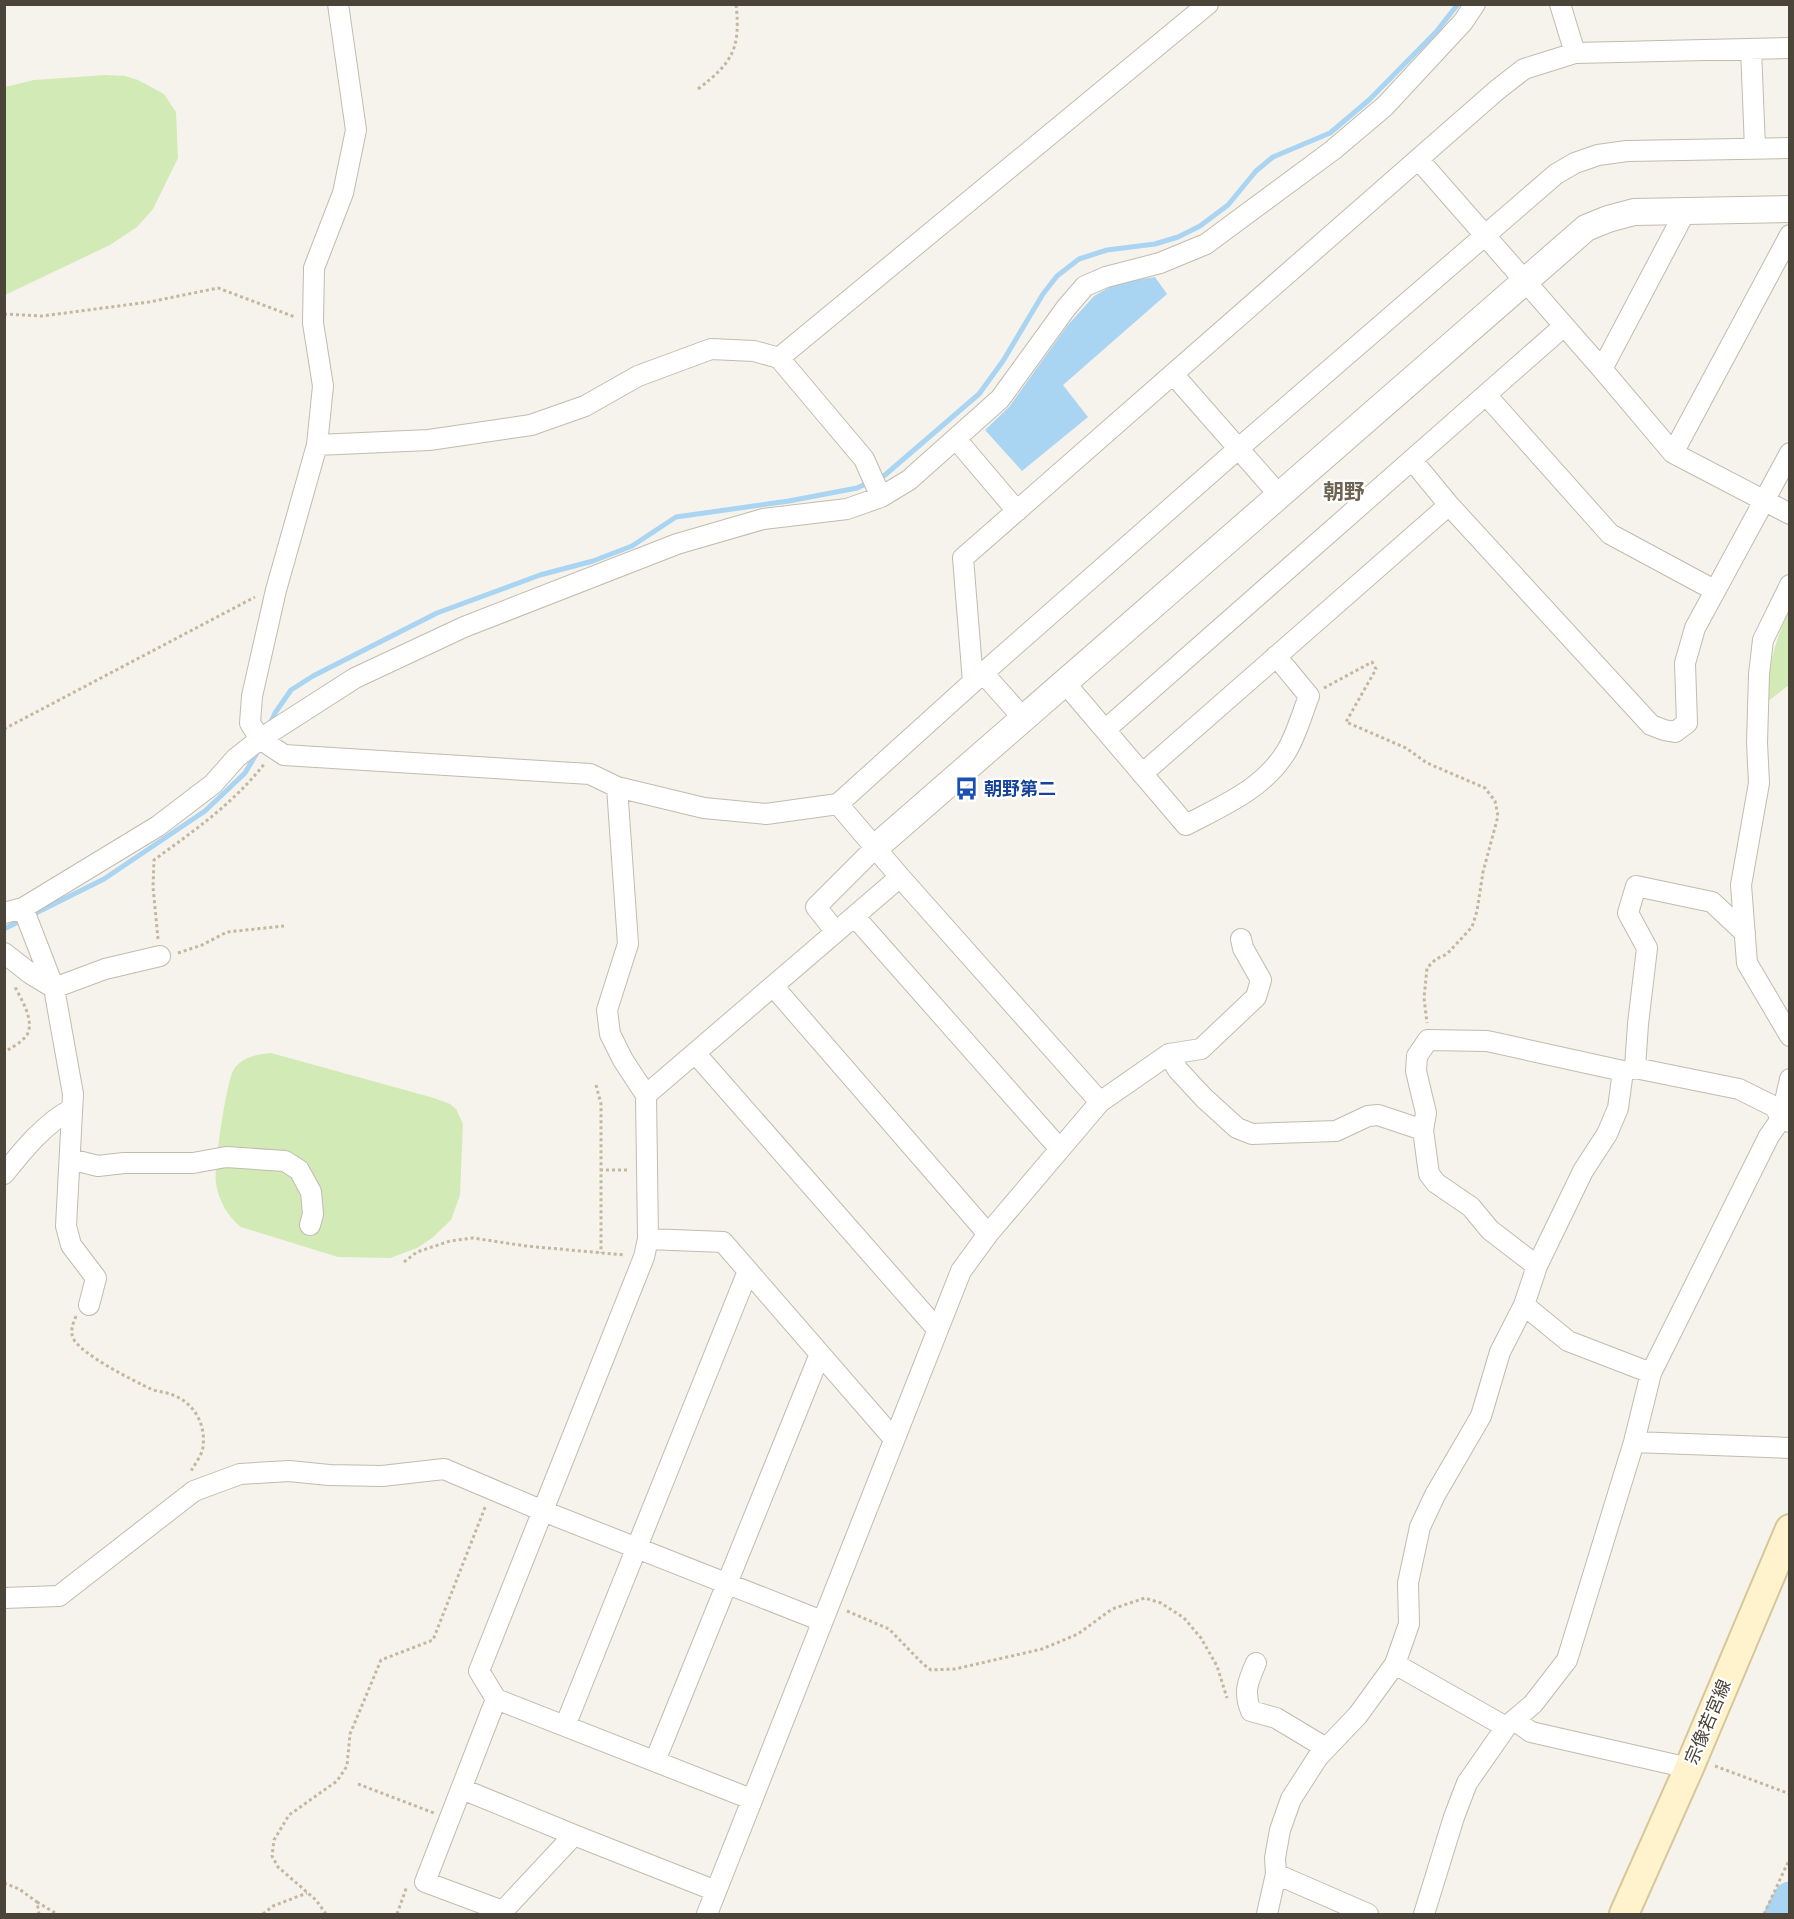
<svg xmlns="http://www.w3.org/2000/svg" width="1794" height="1919" viewBox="0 0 1794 1919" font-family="Commissioner,'Noto Sans JP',sans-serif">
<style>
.green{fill:#d2eab5}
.water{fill:#a9d4f2}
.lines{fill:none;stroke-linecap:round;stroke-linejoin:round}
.stream{stroke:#a9d4f2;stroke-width:5}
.river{stroke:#a9d4f2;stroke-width:33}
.minor-casing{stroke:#c2bbae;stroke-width:22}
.tertiary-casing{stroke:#c2bbae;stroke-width:28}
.secondary-casing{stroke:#d6c79b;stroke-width:32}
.path{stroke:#c4b79f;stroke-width:3;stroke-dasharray:3 3;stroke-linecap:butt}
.minor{stroke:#fff;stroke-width:20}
.tertiary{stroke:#fff;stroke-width:26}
.secondary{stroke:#fff3cd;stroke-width:28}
.labels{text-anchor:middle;stroke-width:4.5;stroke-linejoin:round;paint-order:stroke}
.transit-label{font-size:18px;font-weight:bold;fill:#164399;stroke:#fff;text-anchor:start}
.street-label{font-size:18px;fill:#4b4439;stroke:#fff}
.quarter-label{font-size:21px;font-weight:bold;fill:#6e6250;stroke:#fff}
</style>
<rect width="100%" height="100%" fill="#f6f3ec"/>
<path class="green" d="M106,75L125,76L138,80L164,94L176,112L178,158L153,209L137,227L110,245L5,295V87L34,80Z
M1789,613V685L1767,702C1769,668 1773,643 1789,613Z
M271,1053L434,1098L450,1104L456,1109L463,1124L460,1195L451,1220L432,1238L417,1248L390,1258L338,1257L241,1227C228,1217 219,1201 216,1184C214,1168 226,1082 234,1069C242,1057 258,1054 271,1053Z"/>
<path class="water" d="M1155,277L1167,294L1063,385L1088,417L1022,471L985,430L1009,407L1067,326L1094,296L1117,283Z"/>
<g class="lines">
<path class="stream" d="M270,724L275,713L291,690L313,676L437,613L540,575L593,561L632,546L676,517L789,501L857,488L885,475L979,394L1003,361L1043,294L1057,276L1079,259L1107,250L1155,244L1178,237L1200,226L1228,205L1256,171L1273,157L1330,133L1369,100L1436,32L1458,4
M4,929L104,879L205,811L245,773L261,746"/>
<path class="river" d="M1781,1914L1790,1898"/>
<defs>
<path id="minor" d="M338,4L356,130L343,193L314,268L313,323L323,386L317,445L276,590L252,696L250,723L260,739L284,755L590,774L617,787L704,808L766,814L838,804L973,682L1239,448L1556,174L1575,163L1598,155L1627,151L1790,148
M1560,4L1575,53
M1751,49L1755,148
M1419,160L1602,369L1673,453L1790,514
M779,358L1208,4
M1602,369L1686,210
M1173,374L1280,496
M1487,396L1610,534L1714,590
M956,439L1017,511
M317,445L429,440L531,425L585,406L638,376L711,349L754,351L779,358L864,459L881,497
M1673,453L1790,235
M1412,460L1449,505L1651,725L1664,730L1675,732L1687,723L1685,663L1695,628L1790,453
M1790,585L1763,640L1759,674L1757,743L1759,783L1741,885L1747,963L1790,1036
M983,673L1024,719
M973,682L963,558L1497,90L1524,69L1575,53L1790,48
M1065,683L1186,825C1224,805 1263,789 1286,752C1296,736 1302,714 1309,696L1276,656
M1105,730L1564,326
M1142,774L1449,505
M617,787L628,944L607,1010L610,1034L623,1060L646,1095L648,1239L644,1257L479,1671L496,1699L751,1799
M838,804L900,877L1100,1102
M23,908L54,988L73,1094L66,1226L71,1245L96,1278L89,1305
M4,913L23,908L158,826L213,784L236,758L260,739L355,678L464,627L677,544L763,519L847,509L881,497L909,480L1000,399L1066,308L1085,286L1106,277L1160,263L1206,244L1333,150L1385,106L1463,22L1475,4
M855,917L1059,1148
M836,932L816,907L876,847
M4,953L31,974L54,988L105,969L160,956
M773,986L988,1234
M696,1054L937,1329
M1169,1054L1201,1049L1256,997L1261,980L1243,948L1241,939
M1635,1068L1638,1024L1647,948L1628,913L1636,886L1712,902L1745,933
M646,1095L900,877
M1423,1130L1429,1174L1436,1183L1471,1207L1490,1230L1537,1266
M70,1159L98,1166L124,1163H193L226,1157L285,1161L299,1170L311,1192L313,1214L310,1225
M4,1174C23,1150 45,1123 72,1109
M648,1239L723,1242L894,1439
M1524,1305L1568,1341L1651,1373
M1634,1442L1790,1448
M4,1598L59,1596L194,1491L240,1474L289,1471L329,1475L382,1476L444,1469L543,1511L822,1621
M1256,1663C1248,1681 1243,1692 1251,1711L1276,1718L1326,1748
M1395,1664L1506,1727
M496,1699L425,1882L503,1911L574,1835L716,1891
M1514,1720L1531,1732L1689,1768
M565,1726L748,1271
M655,1761L820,1354
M462,1789L574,1835
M1276,1874L1368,1914
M707,1914L961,1271L988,1234L1100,1102L1169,1054L1178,1070L1204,1098L1237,1128L1252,1134L1336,1131L1368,1116L1378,1115L1423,1130L1426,1113L1416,1071L1417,1056L1428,1040L1487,1041L1623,1071L1635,1068L1739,1089L1775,1107L1781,1119L1790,1122
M1267,1914L1276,1874L1275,1858L1280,1830L1291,1799L1318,1757L1358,1715L1395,1664L1409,1624L1408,1583L1420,1527L1435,1495L1481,1416L1500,1352L1524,1305L1537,1266L1583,1171L1607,1134L1618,1108L1623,1071
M1424,1914L1454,1817L1467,1783L1506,1727L1533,1704L1567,1660L1634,1442L1651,1373L1769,1136L1781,1119L1790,1079"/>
<path id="tertiary" d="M876,847L1586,228L1608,219L1634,212L1790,209"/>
<path id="secondary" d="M1624,1914L1689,1768L1790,1529"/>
</defs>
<use href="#minor" class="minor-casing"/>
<use href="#tertiary" class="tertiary-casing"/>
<use href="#secondary" class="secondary-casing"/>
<path class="path" d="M698,89C732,63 741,49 736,4
M4,314L42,316L149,302L218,288L295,317
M1324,688L1372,662L1376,669L1346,722L1406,748L1427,763L1485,788L1495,801L1498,816L1483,872L1477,911L1472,927L1447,954L1436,959L1427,968L1424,998L1427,1023
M4,729L255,597
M158,939L153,887L154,860C195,830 234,803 265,763
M178,953L202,945L227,932L284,926
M8,1050C14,1046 23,1041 27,1035C35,1020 21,999 14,985
M596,1085L601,1104V1253
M600,1170H628
M404,1262L417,1252L450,1241L473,1238L526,1246L625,1255
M76,1316C73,1324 70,1330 73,1338C80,1354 134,1381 151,1389C158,1392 166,1392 173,1395C194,1403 206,1424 203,1447C202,1455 195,1464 191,1471
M847,1611L889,1629L923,1664L931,1670L955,1669L1042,1649L1078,1634L1112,1609L1145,1598L1161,1603L1184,1618L1201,1638L1217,1666L1227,1698
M1715,1766L1790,1794
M358,1784L434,1813
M4,1883L19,1889L37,1902L39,1914
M37,1902L57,1914
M263,1914L273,1906L307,1893
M326,1914L316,1900L278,1867L272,1856L274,1840L289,1815L337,1781L347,1766L350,1734L381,1660L433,1640L486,1505
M397,1914L407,1886
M1764,1914L1790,1858"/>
<use href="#minor" class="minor"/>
<use href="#tertiary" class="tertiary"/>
<use href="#secondary" class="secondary"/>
</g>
<defs>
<symbol id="bus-bare" viewBox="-9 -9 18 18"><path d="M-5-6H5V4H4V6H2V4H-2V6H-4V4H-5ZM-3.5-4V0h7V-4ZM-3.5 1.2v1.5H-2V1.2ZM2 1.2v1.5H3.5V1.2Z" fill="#1a4fb4" stroke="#fff" stroke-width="2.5" paint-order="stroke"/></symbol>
</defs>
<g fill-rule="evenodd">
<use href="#bus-bare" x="950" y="772" width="33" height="33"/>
</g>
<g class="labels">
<g class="transit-label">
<text x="984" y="795">朝野第二</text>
</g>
<g class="street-label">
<text transform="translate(1708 1722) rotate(-67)" y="6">宗像若宮線</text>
</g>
<g class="quarter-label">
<text x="1344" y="499">朝野</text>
</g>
</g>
<rect width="1794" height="1919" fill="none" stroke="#4b4439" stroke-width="12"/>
</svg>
